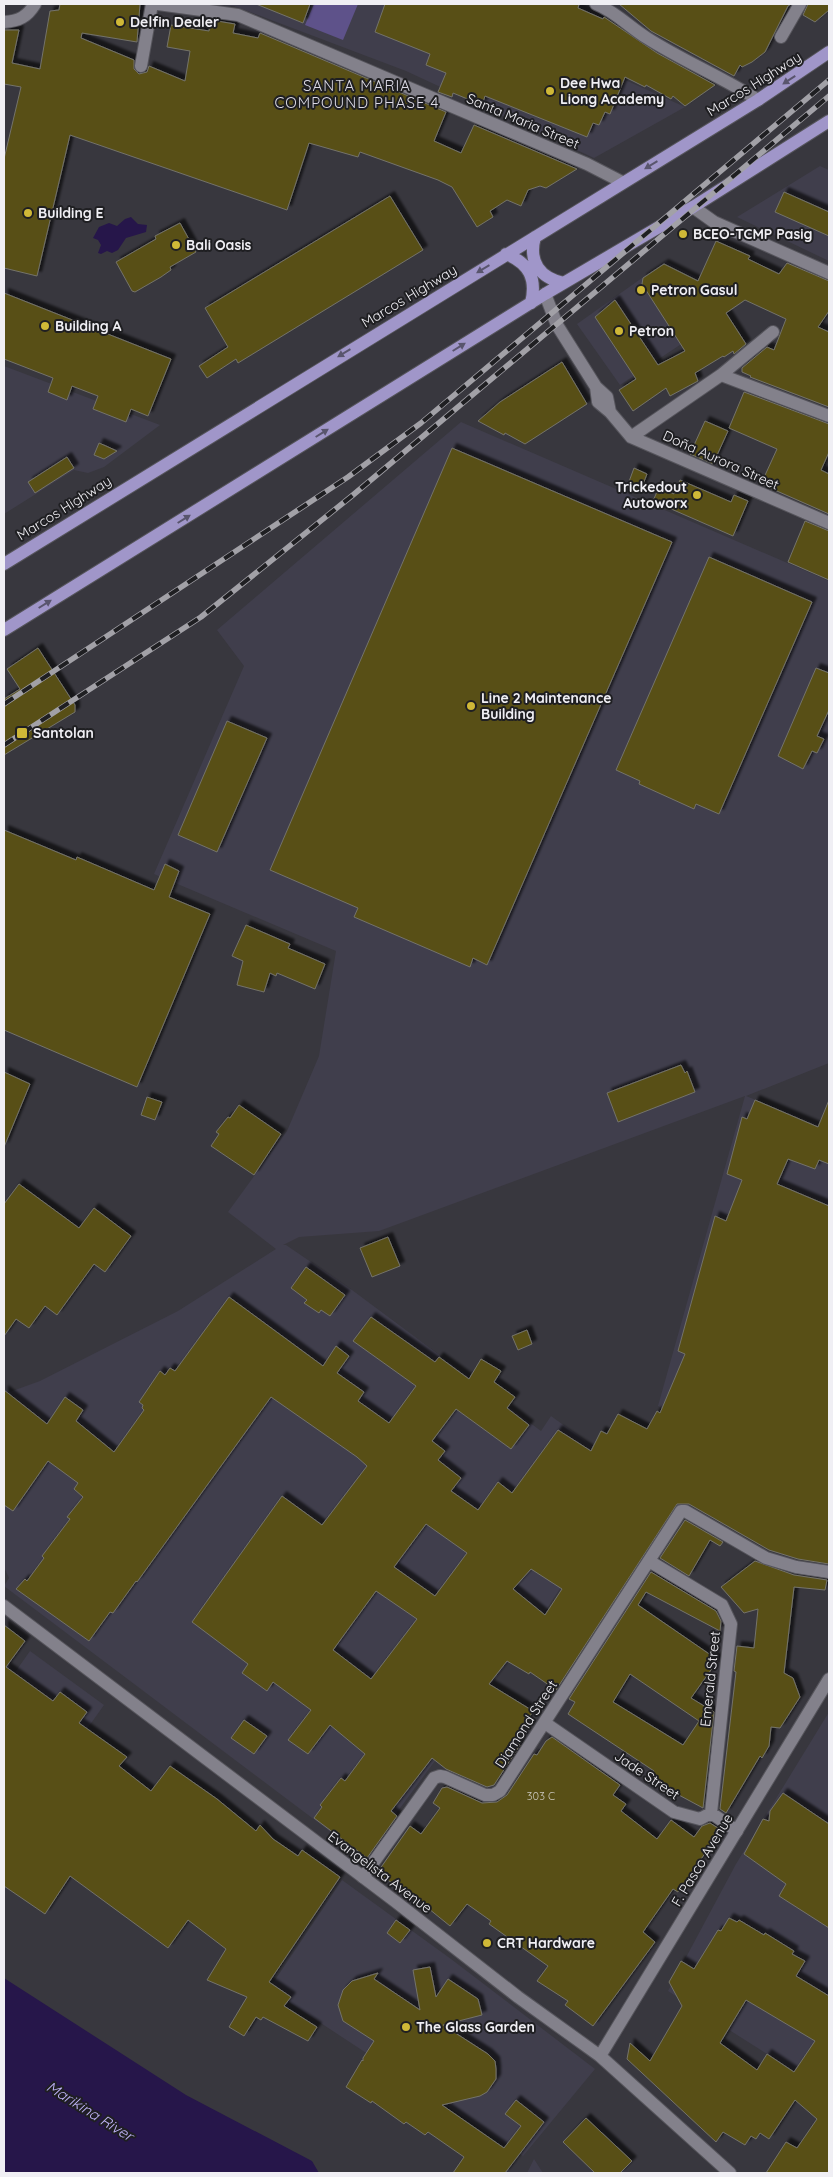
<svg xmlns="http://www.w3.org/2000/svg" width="833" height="2177" viewBox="0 0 833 2177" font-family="Quicksand,sans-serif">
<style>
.built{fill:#403e4c}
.green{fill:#5e528a}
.water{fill:#26164a}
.building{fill:#584f17;stroke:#74736a;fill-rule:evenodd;filter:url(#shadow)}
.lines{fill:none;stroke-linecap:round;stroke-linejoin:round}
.minor-casing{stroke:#55545b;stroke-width:14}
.tertiary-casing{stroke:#55545b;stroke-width:14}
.primary-casing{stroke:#55545b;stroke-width:14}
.minor{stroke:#83818b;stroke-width:12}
.tertiary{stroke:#83818b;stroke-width:12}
.primary{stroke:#a096c9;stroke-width:12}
.rail-casing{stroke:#a2a1a7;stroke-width:5.5}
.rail{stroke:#1f1f22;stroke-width:4;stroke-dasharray:11;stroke-linecap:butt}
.oneway{fill:#59556d}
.poi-dot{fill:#cfb837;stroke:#1f1f22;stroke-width:2}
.labels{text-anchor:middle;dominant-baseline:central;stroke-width:4;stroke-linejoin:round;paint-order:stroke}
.number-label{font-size:11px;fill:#cac7bd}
.poi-label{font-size:14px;font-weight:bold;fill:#f0eff4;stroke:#1f1f22;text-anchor:start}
.street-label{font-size:14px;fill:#f0eff4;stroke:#1f1f22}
.neighbourhood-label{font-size:15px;letter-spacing:1px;fill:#dcdae5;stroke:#1f1f22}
.water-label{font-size:15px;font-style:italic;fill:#c0b4f9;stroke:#1f1f22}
</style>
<defs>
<filter id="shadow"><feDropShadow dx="4.5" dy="-4.5" stdDeviation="1" flood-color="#0009"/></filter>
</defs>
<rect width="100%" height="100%" fill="#38373e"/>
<path class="built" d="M207,4H472L618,63L614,75L685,107L594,158L406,71L234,6Z
M820,166L829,170V261L737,217Z
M666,261L744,302L620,385L577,324Z
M4,366L160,425L104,467L88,473L74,470L4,514Z
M461,422L829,581V1063L746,1096L829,1129V1495L658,1406L745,1096L379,1231L299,1237L283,1245H286L352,1290L541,1431L551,1416L634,1476L544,1613L364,1857L4,1586L9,1578L4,1567V1394L40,1381L178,1311L276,1249L228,1212L287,1131L319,1056L336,951L154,874L244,666L217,630Z
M30,1651L104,1705L13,1833L4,1827V1688Z
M829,1712V2034L800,2075L668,1991L736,1864Z
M342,1880L451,1959L595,2069L523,2156L269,1989Z
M534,2159L543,2173H527Z"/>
<path class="green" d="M314,4H358L343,40L305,25Z"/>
<path class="water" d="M131,217L138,224L147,225L146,232L126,238L118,250L112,253L107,251L101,254L98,253L101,245L98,240L93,238L99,227L109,223L117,226L125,219Z
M4,1978L186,2095L312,2161L319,2173H4Z"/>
<path class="building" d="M60,4H140L137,42L82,33L81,38L134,60V69L139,74L147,72L149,66L185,81L190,51L167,47L171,25L209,31L211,20L235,24L233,33L258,38L260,33L446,112L434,141L461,153L474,125L577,169L546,188L540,186L528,190L521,206L507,200L490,211L493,217L477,227L452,187L438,180L360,152L358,157L309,143L287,210L70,135L37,276L4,268V159L21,87L4,84V30H19L12,63L40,69L50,11L59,10Z
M256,4H310L303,23Z
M385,4H579L578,8L603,19L604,17L657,53L715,85L685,106L673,96L671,99L646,85L645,87L625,77L610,114L605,112L599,125L593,123L587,137L485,96L482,105L453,93L452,97L438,92L446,73L426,65L430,54L375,32Z
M619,4H791L788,6L765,52L752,62L742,67L740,65L734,76L651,31Z
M808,4H829V10L815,22L803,15Z
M784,192L829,212V236L775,212Z
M390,196L423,250L238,363L236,359L207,378L199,366L228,347L205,308Z
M180,223L196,252L170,267L171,270L161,277L135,292L132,291L116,262L156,239L155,236Z
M716,241L750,256L748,259L779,274L787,263L829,281V311L818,327L829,332V407L750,377L751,376L742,372V368L767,347L774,350L786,319L745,300L726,313L746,344L734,354L733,351L724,357L723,356L695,373L698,381L670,396L666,388L633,411L619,390L636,379L595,317L615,300L658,365L685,351L642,284L643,278L664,264L698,281Z
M4,293L171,359L148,416L131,409L126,422L93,409L98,396L72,386L67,400L48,392L53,378L4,359Z
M562,362L587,404L525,444L505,433L504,435L478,421L500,402Z
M744,392L829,424V452L821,470L829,474V514L761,484L777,449L729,428Z
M705,421L728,431L713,464L690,454Z
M99,443L106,446L117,451L104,459L94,455Z
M452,448L672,542L487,965L473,958L470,967L354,917L358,908L270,870Z
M67,457L74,468L35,493L28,482Z
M634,468L647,474L640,492L627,487Z
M680,480L731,502L734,495L748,501L733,536L653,501L659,487L674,494Z
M805,521L829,531V580L788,562Z
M709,557L812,602L719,814L696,804L694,809L639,784L640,781L616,770Z
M38,648L75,705V712L4,755V699L20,689L7,669Z
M816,668L829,673V710L817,736L824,739L817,753L812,751L803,769L778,756Z
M227,721L267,738L217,852L178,835Z
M4,830L76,860L77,857L154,890L165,864L179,871L169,897L210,914L137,1087L4,1030Z
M246,925L290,944L288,948L325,964L315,989L277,973L276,976L270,973L264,992L237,985L243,961L232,956Z
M681,1065L685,1073L687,1071L695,1092L618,1122L607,1093Z
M4,1072L30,1084L4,1147Z
M147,1097L162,1102L155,1120L141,1115Z
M755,1100L818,1127L829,1100V1164L819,1160L815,1169L788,1159L777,1184L829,1206V1564L798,1559L769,1550L689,1504H677L556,1690L530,1672L529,1674L507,1661L489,1684L533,1711L515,1741L520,1745L494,1785L487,1787L446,1769L432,1758L391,1811L397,1816L367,1858L314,1818L322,1807L320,1805L341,1778L345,1781L365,1754L330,1725L308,1754L288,1740L311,1710L273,1682L267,1691L242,1673L248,1664L192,1622L282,1496L322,1525L367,1466L357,1457L271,1397L137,1582L136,1581L113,1613L110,1612L89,1641L16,1589L25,1579L27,1581L44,1558L42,1556L70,1519L67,1517L83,1497L74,1489L78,1483L48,1461L13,1511L4,1505V1390L47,1424L65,1397L83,1410L76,1421L114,1452L144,1410L142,1408L143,1405L139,1402L160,1371L165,1375L170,1368L175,1371L229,1297L323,1366L336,1346L349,1356L337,1373L364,1392L358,1401L389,1423L416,1386L353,1341L371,1317L435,1362L439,1357L469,1379L481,1359L501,1371L494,1382L515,1397L507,1408L529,1425L511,1449L456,1409L432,1441L445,1451L438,1460L461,1478L451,1491L478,1510L498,1482L512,1493L558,1430L591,1451L601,1431L607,1434L618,1414L647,1429L657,1411L660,1413L685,1354L678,1351L715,1216L726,1221L742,1180L727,1174L742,1117L747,1119ZM426,1524L467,1553L435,1596L394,1567ZM531,1569L562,1589L545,1615L513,1589ZM376,1591L417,1619L371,1679L333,1650Z
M239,1105L281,1134L254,1175L211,1146L219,1134L216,1132L228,1117L230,1118Z
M19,1184L79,1228L94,1208L131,1236L105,1272L94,1264L57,1315L45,1306L29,1328L16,1319L4,1336V1204Z
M388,1237L400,1266L372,1277L360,1248Z
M306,1267L345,1295L330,1316L321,1310L319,1313L304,1303L307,1300L291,1288Z
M527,1330L532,1344L518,1350L512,1336Z
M685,1520L723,1542L720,1546L710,1540L689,1576L660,1558Z
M755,1561L794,1575L827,1580L825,1590L794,1587L784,1673L793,1678L800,1697L780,1728L771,1727L769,1746L762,1758L760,1756L726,1813L720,1809L736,1672L734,1671L737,1646L754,1648L758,1609L744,1613L721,1587Z
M651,1572L716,1611L721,1621L720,1631L646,1592L638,1605L718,1660L691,1698L714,1712L703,1808L664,1787L666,1785L651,1775L654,1771L568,1714L575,1702L569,1699ZM630,1674L699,1721L683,1745L613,1702Z
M4,1625L25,1641L6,1667L53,1701L60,1692L87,1712L79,1723L127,1757L119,1766L151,1791L170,1766L217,1799L256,1831L260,1825L273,1839L298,1856L302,1850L340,1877L269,1982L291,1997L284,2006L317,2027L308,2041L263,2017L261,2020L256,2017L244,2036L229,2027L247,1997L207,1980L226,1949L188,1920L168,1948L70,1876L45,1914L4,1886Z
M244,1720L267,1736L254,1754L231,1738Z
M552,1737L620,1785L613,1795L626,1804L621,1811L657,1839L671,1820L694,1837L702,1826L710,1823L718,1828L715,1832L718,1834L689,1877L678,1892L673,1889L643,1932L655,1942L593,2026L565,2005L568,2001L537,1981L548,1966L489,1924L491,1921L467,1904L450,1926L418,1900L377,1873L410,1826L421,1834L440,1808L433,1803L442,1788L447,1787L482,1803L497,1802L507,1795L534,1754L537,1755L546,1741Z
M783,1793L829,1824V1928L779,1896L786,1884L744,1854L763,1819L769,1821L770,1811Z
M729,1918L737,1922L739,1920L764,1935L765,1933L794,1951L792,1954L805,1961L796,1976L829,1996V2173H766L786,2142L797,2148L817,2119L795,2100L769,2139L760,2133L756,2139L751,2136L745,2145L723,2132L716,2142L627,2059L630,2043L650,2061L682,2006L669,1982L681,1961L694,1969L718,1930L721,1931ZM746,2000L815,2041L794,2072L767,2054L757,2070L720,2043Z
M396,1920L410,1930L400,1943L387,1933Z
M430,1967L436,1997L448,1979L478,1999L482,2015L443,2025L488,2054L495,2061L496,2069V2079L487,2092L480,2096L442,2105L504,2148L521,2126L505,2114L516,2100L544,2122L505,2173H453L464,2157L428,2132L425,2135L406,2122L404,2124L372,2101L371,2103L346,2087L362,2060L363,2061V2058L374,2041L343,2021L338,2005L343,1990L352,1981L378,1973L374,1979L420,2010L413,1970Z
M586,2118L632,2161L620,2173H595L563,2142Z"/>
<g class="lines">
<g class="minor-casing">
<path id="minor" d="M158,4L238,15L587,164L622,182
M596,4C616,12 629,27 647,38C683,61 722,77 758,100
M4,22C19,21 27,17 35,4
M781,37L800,4
M141,66L152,4
M693,207L714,222L829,273
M545,294L557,325L596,387L607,397L610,412
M721,375L829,416
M596,387L598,402L610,412L631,437L829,523
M631,437L721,375L773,332
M649,1561L722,1605L731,1624L711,1813
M545,1723L674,1812L700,1819L711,1813L737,1831
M363,1877L434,1778L440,1776L445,1777L485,1795H493L500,1791L681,1511H685L766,1558L796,1567L829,1572"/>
</g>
<g class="tertiary-casing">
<path id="tertiary" d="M4,1606L396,1902L518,1997L600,2056L730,2173
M600,2056L829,1679"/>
</g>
<g class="primary-casing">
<path id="primary" d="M535,237C528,262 540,278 564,283
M506,254C529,263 537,279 531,303
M4,564L758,100L829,52
M4,630L545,294L693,207L829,121"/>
</g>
<use href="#minor" class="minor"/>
<use href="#tertiary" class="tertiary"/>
<use href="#primary" class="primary"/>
<g class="rail-casing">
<path id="rail" d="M4,704L348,477L421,423L829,80
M4,745L201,617L353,495L829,96"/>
</g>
<use href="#rail" class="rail"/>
</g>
<defs><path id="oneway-solid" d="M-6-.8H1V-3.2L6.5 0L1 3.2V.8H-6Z" transform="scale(1.25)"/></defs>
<g class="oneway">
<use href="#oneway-solid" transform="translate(789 80) rotate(147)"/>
<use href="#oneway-solid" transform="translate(651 165) rotate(149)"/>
<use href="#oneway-solid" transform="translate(483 269) rotate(149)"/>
<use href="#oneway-solid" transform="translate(459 347) rotate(-32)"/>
<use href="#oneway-solid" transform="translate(344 353) rotate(149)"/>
<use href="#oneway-solid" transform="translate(322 433) rotate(-32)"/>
<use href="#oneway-solid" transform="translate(184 519) rotate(-32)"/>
<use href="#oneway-solid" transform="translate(45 604) rotate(-32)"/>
</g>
<g class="poi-dot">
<circle cx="120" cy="22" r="5"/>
<circle cx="550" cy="91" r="5"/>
<circle cx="28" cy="213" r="5"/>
<circle cx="683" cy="234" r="5"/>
<circle cx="176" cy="245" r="5"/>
<circle cx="641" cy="290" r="5"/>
<circle cx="45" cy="326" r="5"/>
<circle cx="619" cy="331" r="5"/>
<circle cx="697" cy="495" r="5"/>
<circle cx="471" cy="706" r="5"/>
<rect x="16" y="727" width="12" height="12" rx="2.5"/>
<circle cx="487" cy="1943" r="5"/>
<circle cx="406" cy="2027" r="5"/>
</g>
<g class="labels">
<g class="number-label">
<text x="541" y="1796">303 C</text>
</g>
<g class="poi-label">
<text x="130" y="22">Delfin Dealer</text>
<text x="560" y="83">Dee Hwa<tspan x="560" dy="16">Liong Academy</tspan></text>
<text x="38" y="213">Building E</text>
<text x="693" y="234">BCEO-TCMP Pasig</text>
<text x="186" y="245">Bali Oasis</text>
<text x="651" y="290">Petron Gasul</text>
<text x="55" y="326">Building A</text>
<text x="629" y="331">Petron</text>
<text x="687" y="487" text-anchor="end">Trickedout<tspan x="687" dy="16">Autoworx</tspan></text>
<text x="481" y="698">Line 2 Maintenance<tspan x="481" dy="16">Building</tspan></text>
<text x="33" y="733">Santolan</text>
<text x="497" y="1943">CRT Hardware</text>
<text x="416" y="2027">The Glass Garden</text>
</g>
<g class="street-label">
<text transform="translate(754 84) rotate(-32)">Marcos Highway</text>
<text transform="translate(523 121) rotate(23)">Santa Maria Street</text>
<text transform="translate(409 296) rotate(-31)">Marcos Highway</text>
<text transform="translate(721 460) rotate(24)">Doña Aurora Street</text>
<text transform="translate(64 508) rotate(-32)">Marcos Highway</text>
<text transform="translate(710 1679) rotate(-84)">Emerald Street</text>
<text transform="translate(526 1724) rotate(-57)">Diamond Street</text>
<text transform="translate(647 1775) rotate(34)">Jade Street</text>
<text transform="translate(702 1860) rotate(-59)">F. Pasco Avenue</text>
<text transform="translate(380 1872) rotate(37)">Evangelista Avenue</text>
</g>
<g class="neighbourhood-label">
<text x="357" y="85">SANTA MARIA<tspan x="357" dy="17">COMPOUND PHASE 4</tspan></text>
</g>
<g class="water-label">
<text transform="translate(90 2111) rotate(32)">Marikina River</text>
</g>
</g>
<rect width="833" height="2177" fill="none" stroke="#f0eff4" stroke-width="10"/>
</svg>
